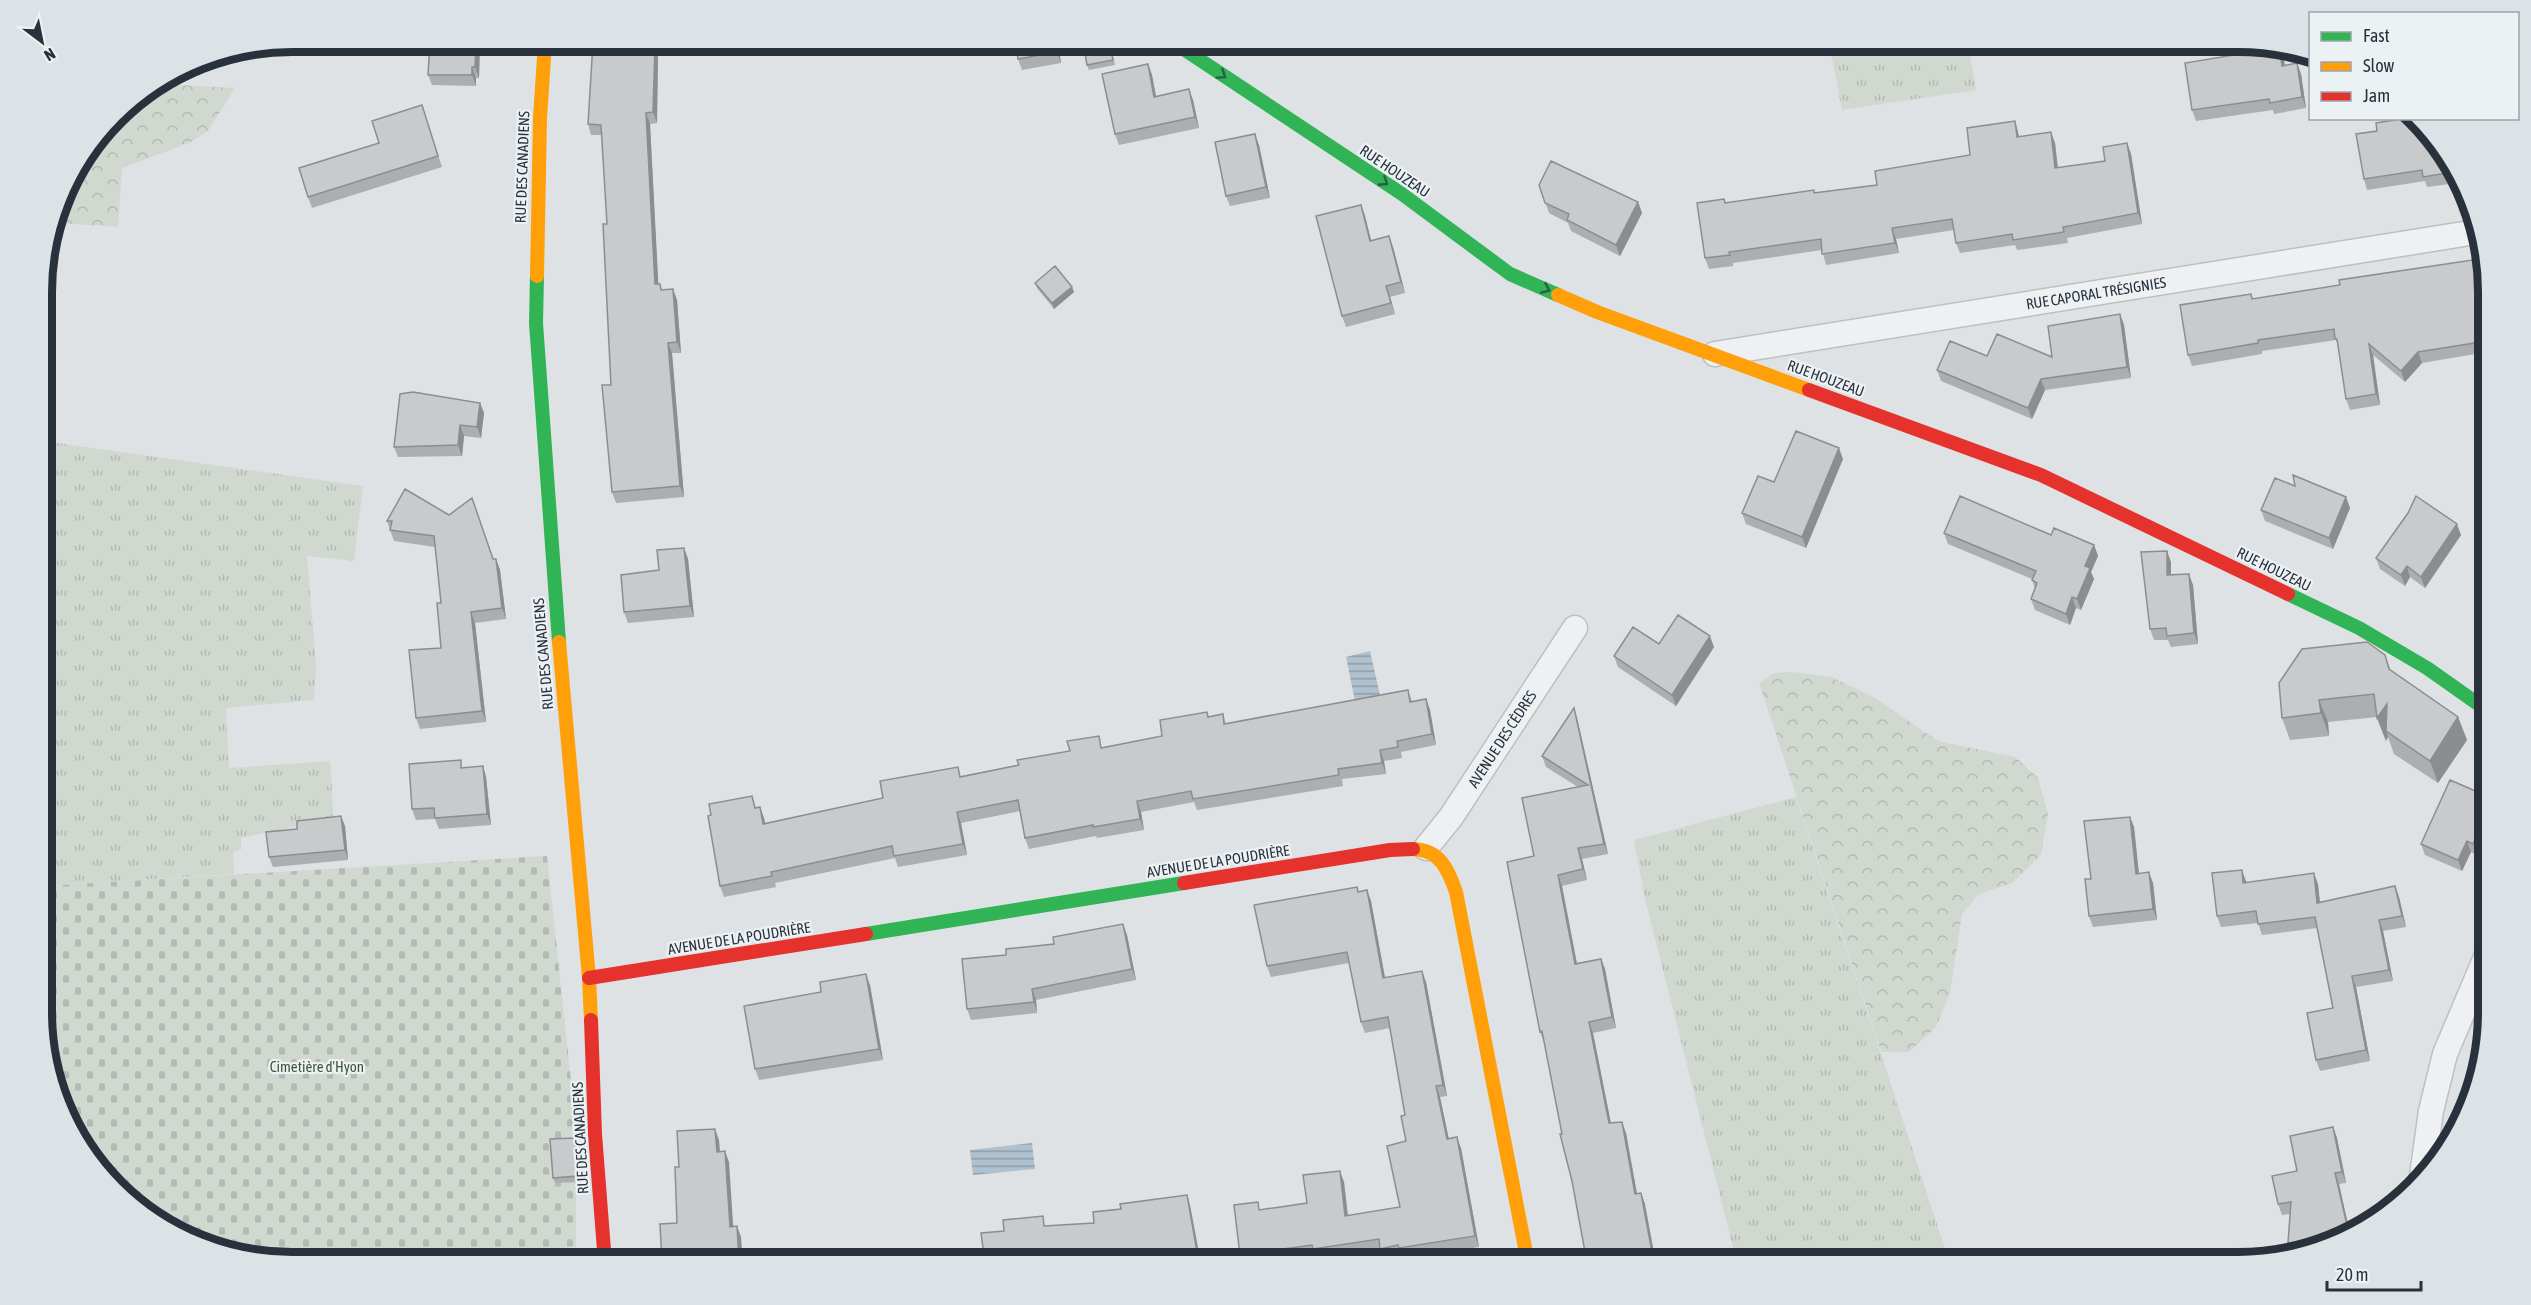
<svg xmlns="http://www.w3.org/2000/svg" width="2531" height="1305" viewBox="0 0 2531 1305" font-family="'Asap Condensed',sans-serif">
<style>
.grass{fill:url(#grass-tufts)}
.forest{fill:url(#forest-crowns)}
.cemetery{fill:url(#cemetery-stones)}
.water{fill:url(#water-rules)}
.lines{fill:none;stroke-linecap:round;stroke-linejoin:round}
.street-casing{stroke:#bdc0c2;stroke-width:27}
.street{stroke:#eff0f1;stroke-width:24}
.fast{stroke:#30b455;stroke-width:14}
.slow{stroke:#ff9f0a;stroke-width:14}
.jam{stroke:#e5322d;stroke-width:14}
.wall{fill:#acaeaf}
.shaded-wall{fill:#8c8d8f}
.building{fill:#c8cacc;stroke:#8c8d8f;stroke-width:1.5}
.oneway{stroke:#2b5f45}
.labels{text-anchor:middle;dominant-baseline:central;stroke-width:4.5;stroke-linejoin:round;paint-order:stroke}
.street-label{font-size:15px;fill:#28313c;stroke:#ecf1f4}
.park-label{font-size:15px;fill:#3f5736;stroke:#ecf1f4}
.rim{fill:none;stroke:#28313c;stroke-width:8}
</style>
<defs>
<pattern id="grass-tufts" width="24" height="20" patternUnits="userSpaceOnUse" patternTransform="scale(1.5)"><rect width="24" height="20" fill="#d1d8d0"/><path d="M3 7l-1-3M5 7V3M7 7l1-3M15 17l-1-3M17 17v-4M19 17l1-3" fill="none" stroke="#b3bab4"/></pattern>
<pattern id="forest-crowns" width="20" height="18" patternUnits="userSpaceOnUse" patternTransform="scale(1.5)"><rect width="20" height="18" fill="#d1d8d0"/><path d="M2 6a3 3 0 1 1 6 0M12 15a3 3 0 1 1 6 0" fill="none" stroke="#b3bab4"/></pattern>
<pattern id="cemetery-stones" width="16" height="16" patternUnits="userSpaceOnUse" patternTransform="scale(1.5)"><rect width="16" height="16" fill="#d1d8d0"/><path d="M2 7V4a2 2 0 0 1 4 0v3zM10 15v-3a2 2 0 0 1 4 0v3z" fill="#b3bab4"/></pattern>
<pattern id="water-rules" width="6" height="5" patternUnits="userSpaceOnUse" patternTransform="scale(1.5)"><rect width="6" height="5" fill="#afc1ce"/><path d="M0 2.5h6" fill="none" stroke="#8e9da8"/></pattern>
</defs>
<rect width="100%" height="100%" fill="#dfe2e4"/>
<path class="grass" d="M1829,42H1968L1976,90L1842,110Z
M43,441L363,486L354,561L307,556L316,664L314,700L226,708L229,768L330,761L334,824L292,827L241,838V850L233,852L234,874L44,886Z
M1796,797L1950,1263H1737L1645,899L1634,840Z"/>
<path class="forest" d="M160,84L235,88L208,131L189,143L122,168L118,227L57,223L68,181L127,104Z
M1793,672L1831,677L1872,696L1938,741L2015,757L2038,778L2048,814L2041,855L2012,883L1979,894L1962,914L1950,993L1936,1027L1909,1052H1881L1759,683L1774,673Z"/>
<path class="cemetery" d="M547,856L576,1127V1247L293,1263L181,1237L94,1165L61,1108L48,1059L44,1002V886Z"/>
<path class="water" d="M1370,651L1380,695L1355,701L1346,657Z
M1032,1143L1035,1169L973,1175L970,1150Z"/>
<g class="lines">
<g class="street-casing">
<path id="street" d="M1715,354L2476,232
M1426,848L1451,817L1575,628
M2421,1183L2431,1111L2445,1054L2489,950"/>
</g>
<use href="#street" class="street"/>
<path class="fast" d="M1173,42L1402,194L1510,274L1558,295
M537,276L536,323L559,642
M2288,594L2359,628L2427,668L2488,711
M866,934L1184,883"/>
<path class="slow" d="M537,276L540,118L545,42
M1558,295L1597,312L1809,390
M559,642L589,978L591,1020
M1413,849C1440,850 1448,869 1456,892L1528,1263"/>
<path class="jam" d="M1809,390L2041,475L2288,594
M1184,883L1390,850L1413,849
M589,978L866,934
M591,1020L595,1134L605,1263"/>
</g>
<path class="wall" d="M411,42H480L479,78H476V86L432,85L428,75L429,49H413Z
M1058,42L1061,63L1022,70L1018,59Z
M1110,42L1115,65L1089,70L1087,65Z
M656,49L658,55L657,123L650,124L658,284L663,290L673,289L677,300L681,353H672L684,497L616,503L612,492L611,385L607,224L602,135H591L588,124Z
M2284,59L2285,65L2301,74L2306,108L2274,114L2273,110L2196,121L2192,110Z
M1148,64L1152,75L1156,96L1193,100L1199,128L1119,145L1115,134Z
M422,105L442,167L312,208L308,197L379,143Z
M2015,121L2018,132L2019,137L2055,143L2058,168L2105,161L2127,143L2131,154L2142,224L2067,238L2068,243L2017,250L2015,245L1960,253L1956,243L1954,230L1896,239L1899,253L1826,265L1822,250L1733,263V266L1709,269L1705,258L1726,203L1877,185L1970,155Z
M1259,145L1270,198L1230,206L1226,196Z
M2447,153L2458,183L2427,187L2425,181L2367,190L2364,179Z
M1539,185L1638,202L1642,213L1620,256L1571,231L1568,223L1549,213Z
M1361,205L1365,216L1371,241L1389,236L1393,247L1405,293L1390,297L1395,314L1346,327L1342,316Z
M2487,260V352L2422,363L2405,382L2373,355L2380,405L2350,410L2346,399L2339,350L2336,340L2262,351V354L2192,366L2188,355L2253,299Z
M1035,283L1072,287L1074,292L1054,309L1037,288Z
M2120,314L2124,325L2131,378L2045,390L2032,419L1941,381L1937,370L1987,356L2052,357Z
M480,403L484,413L481,438L464,436L462,456L398,457L394,447Z
M1843,459L1806,548L1746,524L1742,513Z
M2295,486L2346,497L2350,508L2333,549L2265,521L2261,510Z
M405,489L493,559H496L500,570L506,619L475,623L486,722L420,729L416,718L441,648V603L435,547L394,541L387,521Z
M2408,513L2461,535L2425,588L2410,577L2405,586L2380,569L2376,558Z
M1944,533L2051,535L2094,545L2098,556L2091,572L2094,579L2081,610L2076,608L2070,625L2035,610L2031,599L2035,589L2032,580V579L1948,544Z
M684,548L688,559L694,617L628,623L624,612L659,570Z
M2171,562V575L2193,585L2198,644L2171,647L2168,640H2154L2150,629Z
M2488,596V629L2480,624L2476,613Z
M1714,647L1676,706L1618,667L1614,656Z
M2385,655L2391,671L2458,717L2467,740L2438,783L2394,754L2388,737L2386,741L2377,717L2328,722L2329,736L2290,740L2282,718Z
M1408,690L1412,701L1426,699L1430,710L1436,745L1401,752L1402,758L1384,761L1386,774L1342,779L1343,786L1197,810L1194,802L1141,812L1144,830L1097,838L1096,836L1029,849L1025,838L1020,811L961,823L967,855L898,867L895,858L775,883L776,887L724,897L720,886L711,815L757,808L764,818L765,823L883,798L961,776L1162,736L1207,712L1209,717L1223,714L1226,724Z
M1577,718L1608,854L1582,859L1587,880L1562,886L1577,963L1601,959L1605,969L1616,1028L1593,1033L1611,1123L1626,1133L1637,1194L1641,1193L1645,1204L1572,1181L1544,1042L1540,1032L1534,856L1578,787L1546,767L1542,756Z
M483,766L486,777L491,825L439,829L435,819L416,820L412,809L464,768Z
M2488,800V813L2484,822L2487,830L2477,855L2471,852L2462,871L2425,855L2421,844Z
M2130,817L2134,827L2139,873L2153,883L2157,920L2093,927L2089,916L2091,879Z
M345,826L348,860L273,867L269,857Z
M2246,881V882L2318,884L2320,902L2395,886L2399,897L2406,927L2383,931L2393,981L2356,987L2370,1061L2320,1071L2316,1060L2333,1008L2317,928L2262,935L2258,923L2221,927L2217,916Z
M1367,890L1371,901L1385,978L1426,982L1447,1096L1440,1097L1449,1139L1461,1148L1479,1247L1403,1259L1402,1256L1384,1260L1381,1250L1317,1259L1316,1256L1267,1263H1243L1240,1255L1261,1210L1307,1203L1344,1182L1348,1215L1400,1207L1406,1141L1405,1115L1390,1028L1365,1033L1361,1022L1349,963L1271,977L1267,966L1359,892Z
M1127,935L1136,980L1036,1000L1037,1013L971,1020L967,1009L1006,955L1054,944Z
M870,985L883,1060L759,1080L755,1069L821,992Z
M2333,1127L2337,1138L2346,1183L2339,1184L2347,1221L2349,1222L2353,1233L2319,1250L2290,1214L2282,1215L2278,1204L2297,1171Z
M575,1138L577,1143L579,1182L555,1183L553,1178Z"/>
<path class="shaded-wall" d="M476,42H480L479,78L475,67Z
M652,42H657L656,49L658,55L657,123L653,112Z
M1055,42H1058L1061,63L1057,52Z
M2280,52L2284,59L2286,77L2282,66Z
M2297,63L2301,74L2306,108L2302,97Z
M1148,64L1152,75L1158,108L1154,97Z
M472,67L476,78V86L472,75Z
M1189,89L1193,100L1199,128L1195,117Z
M646,113L650,124L659,295L655,284Z
M2015,121L2018,132L2021,148L2017,137Z
M2051,132L2055,143L2059,179L2055,168Z
M1255,134L1259,145L1270,198L1266,187Z
M2127,143L2131,154L2142,224L2138,213Z
M1638,202L1642,213L1620,256L1616,245Z
M1361,205L1365,216L1374,252L1370,241Z
M1892,228L1896,239L1899,253L1895,243Z
M1389,236L1393,247L1405,293L1401,282Z
M1386,286L1390,297L1395,314L1391,303Z
M1072,287L1074,292L1054,309L1052,303Z
M673,289L677,300L681,353L677,342Z
M2120,314L2124,325L2131,378L2127,367Z
M668,343L672,353L684,497L680,486Z
M2369,344L2373,355L2380,405L2376,394Z
M2418,352L2422,363L2405,382L2401,371Z
M2041,379L2045,390L2032,419L2028,408Z
M480,403L484,413L481,438L477,427Z
M460,425L464,436L462,456L458,445Z
M1839,448L1843,459L1806,548L1802,537Z
M2346,497L2350,508L2333,549L2329,538Z
M2457,524L2461,535L2425,588L2421,577Z
M2094,545L2098,556L2091,572L2094,579L2081,610L2077,599L2085,566Z
M684,548L688,559L694,617L690,606Z
M2167,551L2171,562V586L2167,575Z
M496,559L500,570L506,619L502,608Z
M2407,566L2410,577L2405,586L2401,575Z
M2189,574L2193,585L2198,644L2194,633Z
M2072,597L2076,608L2070,625L2066,614Z
M471,612L475,623L486,722L482,711Z
M1710,636L1714,647L1676,706L1672,695Z
M1426,699L1430,710L1436,745L1432,734Z
M2319,700L2328,722L2329,736L2321,713Z
M2387,704L2386,731L2388,737L2386,741L2377,718Z
M1574,708L1577,718L1608,854L1604,844Z
M2458,717L2467,740L2438,783L2430,761Z
M1380,750L1384,761L1386,774L1382,763Z
M483,766L486,777L491,825L487,814Z
M2487,796L2488,800V813L2484,822L2487,830L2477,855L2473,844L2478,817Z
M1137,801L1141,812L1144,830L1140,819Z
M760,807L764,818L767,835L763,824Z
M957,812L961,823L967,855L963,844Z
M341,816L345,826L348,860L345,850Z
M2130,817L2134,827L2140,885L2136,874Z
M2467,841L2471,852L2462,871L2458,860Z
M1578,848L1582,859L1587,880L1583,869Z
M2242,870L2246,881L2247,893L2243,883Z
M2149,872L2153,883L2157,920L2153,909Z
M2314,873L2318,884L2321,914L2317,903Z
M1558,875L1562,886L1579,975L1575,964Z
M2395,886L2399,897L2406,927L2402,916Z
M1367,890L1371,901L1387,989L1383,978Z
M2379,920L2383,931L2393,981L2389,970Z
M1123,924L1127,935L1136,980L1132,969Z
M1601,959L1605,969L1616,1028L1612,1017Z
M1422,971L1426,982L1447,1096L1443,1085Z
M866,974L870,985L883,1060L879,1049Z
M2352,976L2356,987L2370,1061L2366,1050Z
M1032,989L1036,1000L1037,1013L1034,1002Z
M1589,1022L1593,1033L1613,1134L1609,1123Z
M1436,1086L1440,1097L1451,1150L1447,1139Z
M1622,1122L1626,1133L1639,1205L1635,1194Z
M2333,1127L2337,1138L2346,1183L2342,1172Z
M715,1129L719,1140L721,1163L717,1152Z
M1457,1137L1461,1148L1479,1247L1475,1236Z
M575,1138L577,1143L579,1182L577,1176Z
M725,1151L729,1162L734,1238L730,1227Z
M1340,1171L1344,1182L1349,1227L1345,1216Z
M2335,1173L2339,1184L2349,1229V1222L2353,1232L2349,1235Z
M1641,1193L1645,1204L1656,1263H1654Z
M1187,1195L1190,1205L1201,1263H1199Z
M737,1226L741,1237L743,1263H739Z
M1723,1258L1725,1263H1717Z"/>
<path class="building" d="M430,42H476L475,67H472V75H428Z
M593,42H652V44L655,45L653,112L646,113L655,284H660L661,290L673,289L677,342L668,343L680,486L612,492L602,385H611L603,224H607L601,125L588,124Z
M1016,42H1055L1057,52L1018,59Z
M1083,42H1109L1113,60L1087,65Z
M2270,49L2280,52L2282,66L2297,63L2302,97L2270,103L2269,99L2192,110L2185,63Z
M1148,64L1154,97L1189,89L1195,117L1115,134L1102,74Z
M422,105L438,156L308,197L299,168L379,143L372,121Z
M2408,118H2416L2447,153L2454,172L2423,177L2422,170L2364,179L2356,134L2377,131L2376,123Z
M2015,121L2017,137L2051,132L2055,168L2105,161L2103,147L2127,143L2138,213L2063,227L2064,232L2013,240L2012,234L1956,243L1952,219L1892,228L1895,243L1822,254L1821,239L1729,252L1730,255L1705,258L1697,203L1724,199L1725,203L1814,190V193L1877,185L1875,171L1970,155L1967,128Z
M1255,134L1266,187L1226,196L1215,142Z
M1551,161L1638,202L1616,245L1567,220L1569,214L1545,203L1539,185Z
M1361,205L1370,241L1389,236L1401,282L1386,286L1391,303L1342,316L1316,216Z
M2486,258L2487,260V341L2418,352L2401,371L2369,344L2376,394L2346,399L2337,339H2335L2334,329L2258,340V343L2188,355L2180,305L2251,294L2252,299L2340,285L2339,280Z
M1055,266L1072,287L1052,303L1035,283Z
M2120,314L2127,367L2041,379L2028,408L1937,370L1950,341L1987,356L1997,334L2052,357L2048,326Z
M413,392L480,403L477,427L460,425L458,445L394,447L400,394Z
M1796,431L1839,448L1802,537L1742,513L1758,476L1774,482Z
M2293,475L2346,497L2329,538L2261,510L2275,478L2295,486Z
M405,489L449,515L472,498L493,559H496L502,608L471,612L482,711L416,718L409,650L441,648L437,603H441L434,536L390,530L392,521H387Z
M1960,496L2051,535L2054,528L2094,545L2085,566L2090,568L2077,599L2072,597L2066,614L2031,599L2037,583L2032,580L2036,571L1944,533Z
M2416,496L2457,524L2421,577L2407,566L2401,575L2376,558L2408,513Z
M684,548L690,606L624,612L621,575L659,570L657,550Z
M2167,551V575L2189,574L2194,633L2167,636L2166,628L2150,629L2141,552Z
M2488,596V621L2476,613Z
M1678,615L1710,636L1672,695L1614,656L1633,627L1659,644Z
M2367,642L2385,655L2389,669L2458,717L2430,761L2386,731L2387,704L2377,718L2374,694L2319,700L2321,713L2282,718L2279,683L2302,649Z
M1408,690L1410,702L1426,699L1432,734L1397,741L1398,747L1380,750L1382,763L1338,769L1339,775L1193,799L1191,791L1137,801L1140,819L1093,827V825L1025,838L1018,800L957,812L963,844L894,856L892,846L771,872L772,876L720,886L708,816L711,815L709,804L752,796L755,808L760,807L763,824L883,798L880,781L958,767L960,777L1019,765L1017,760L1070,751L1067,741L1099,736L1101,748L1162,736L1160,720L1207,712L1208,717L1223,714L1224,724Z
M1574,708L1604,844L1578,848L1583,869L1558,875L1575,964L1601,959L1612,1017L1589,1022L1609,1123L1622,1122L1635,1194L1641,1193L1654,1263H1587L1572,1181L1560,1134H1562L1542,1031L1540,1032L1507,862L1534,856L1522,798L1588,785L1542,756Z
M461,760V768L483,766L487,814L435,818L434,808L412,809L409,764Z
M2450,780L2487,796L2478,817L2483,819L2478,832L2473,844L2467,841L2458,860L2421,844Z
M341,816L345,850L269,857L266,832L297,829V821Z
M2130,817L2136,874L2149,872L2153,909L2089,916L2085,879H2091L2084,821Z
M2242,870L2243,883L2314,873L2317,903L2395,886L2402,916L2379,920L2389,970L2352,976L2366,1050L2316,1060L2307,1013L2333,1008L2315,917L2258,924L2256,911L2217,916L2212,873Z
M1357,887L1358,892L1367,890L1383,978L1422,971L1443,1085L1436,1086L1447,1139L1457,1137L1475,1236L1399,1248L1398,1245L1380,1249L1379,1239L1313,1249L1312,1245L1240,1255L1234,1205L1258,1202L1259,1210L1307,1203L1303,1175L1340,1171L1345,1216L1400,1207L1387,1146L1406,1141L1401,1116L1405,1115L1388,1017L1361,1022L1347,952L1267,966L1254,905Z
M1123,924L1132,969L1032,989L1034,1002L967,1009L962,959L1006,955V949L1054,944L1053,937Z
M866,974L879,1049L755,1069L744,1006L821,992L820,982Z
M2333,1127L2342,1172L2335,1173L2346,1221L2349,1222V1235L2319,1250L2287,1256L2291,1202L2278,1204L2272,1176L2297,1171L2290,1136Z
M715,1129L717,1152L725,1151L730,1227L737,1226L739,1263H662L660,1224L677,1223L675,1167H679L677,1131Z
M575,1138L577,1176L553,1178L550,1139Z
M1187,1195L1199,1263H985L981,1233L1004,1231L1003,1220L1043,1216L1044,1226L1094,1223L1093,1212L1121,1209L1120,1204Z
M1723,1258L1717,1263H1700Z"/>
<defs><path id="oneway-chevron" d="M-2-3.5L2.5 0L-2 3.5" fill="none" stroke-width="1.6" stroke-linecap="round" stroke-linejoin="round" transform="scale(1.5)"/></defs>
<g class="oneway">
<use href="#oneway-chevron" transform="translate(1222 75) rotate(34)"/>
<use href="#oneway-chevron" transform="translate(1384 182) rotate(33)"/>
<use href="#oneway-chevron" transform="translate(1546 289) rotate(23)"/>
</g>
<g class="labels">
<g class="street-label">
<text transform="translate(522 167) rotate(-88)">RUE DES CANADIENS</text>
<text transform="translate(1395 171) rotate(34)">RUE HOUZEAU</text>
<text transform="translate(2096 293) rotate(-9)">RUE CAPORAL TRÉSIGNIES</text>
<text transform="translate(1826 378) rotate(20)">RUE HOUZEAU</text>
<text transform="translate(2274 569) rotate(26)">RUE HOUZEAU</text>
<text transform="translate(543 654) rotate(-95)">RUE DES CANADIENS</text>
<text transform="translate(1502 739) rotate(-57)">AVENUE DES CÈDRES</text>
<text transform="translate(1218 861) rotate(-9)">AVENUE DE LA POUDRIÈRE</text>
<text transform="translate(739 938) rotate(-9)">AVENUE DE LA POUDRIÈRE</text>
<text transform="translate(580 1138) rotate(-93)">RUE DES CANADIENS</text>
</g>
<g class="park-label">
<text x="317" y="1066">Cimetière d'Hyon</text>
</g>
</g>
<path d="M0 0H2531V1305H0ZM292 52H2238A240 240 0 0 1 2478 292V1012A240 240 0 0 1 2238 1252H292A240 240 0 0 1 52 1012V292A240 240 0 0 1 292 52Z" fill="#dce2e5" fill-rule="evenodd"/>
<path class="rim" d="M292 52H2238A240 240 0 0 1 2478 292V1012A240 240 0 0 1 2238 1252H292A240 240 0 0 1 52 1012V292A240 240 0 0 1 292 52Z"/>
<rect x="2309" y="12" width="210" height="108" fill="#ecf1f4" stroke="#9ea4aa" stroke-width="1.5"/>
<rect x="2321" y="32" width="30" height="9" fill="#30b455" stroke="#9ea4aa" stroke-width="1.5"/>
<text x="2363" y="42" font-size="18" fill="#28313c">Fast</text>
<rect x="2321" y="62" width="30" height="9" fill="#ff9f0a" stroke="#9ea4aa" stroke-width="1.5"/>
<text x="2363" y="72" font-size="18" fill="#28313c">Slow</text>
<rect x="2321" y="92" width="30" height="9" fill="#e5322d" stroke="#9ea4aa" stroke-width="1.5"/>
<text x="2363" y="102" font-size="18" fill="#28313c">Jam</text>
<g transform="translate(42 42) rotate(148)" stroke="#ecf1f4" stroke-width="4.5" paint-order="stroke">
<path d="M0-4.5L10 22L0 15L-10 22Z" fill="#28313c"/>
<text y="-9" font-size="16" font-weight="bold" text-anchor="middle" fill="#28313c">N</text>
</g>
<path d="M2327 1281v9h94v-9" fill="none" stroke="#28313c" stroke-width="3"/>
<text x="2336" y="1281" font-size="18" fill="#28313c" stroke="#ecf1f4" stroke-width="4.5" paint-order="stroke">20 m</text>
</svg>
